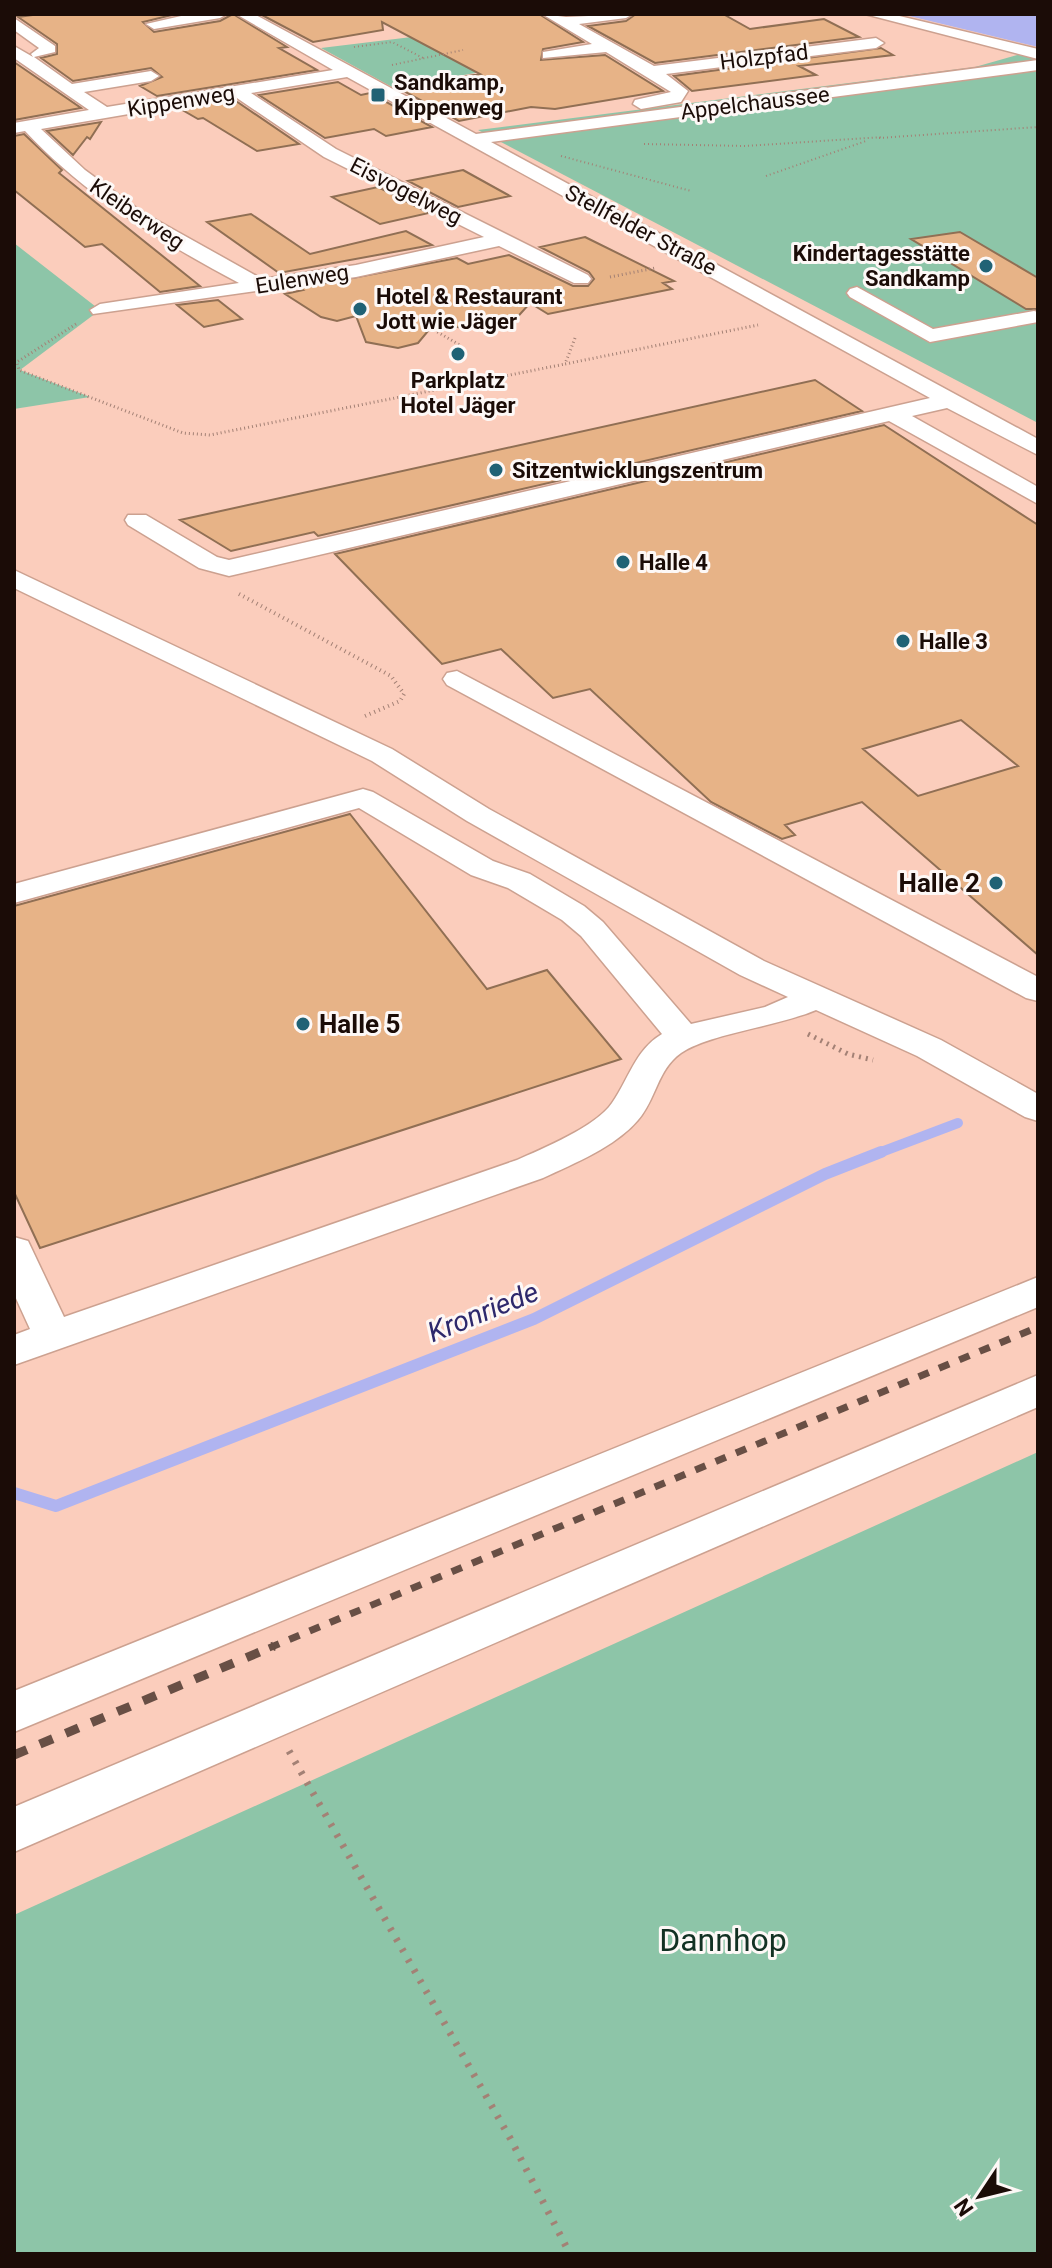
<svg xmlns="http://www.w3.org/2000/svg" width="1052" height="2268" viewBox="0 0 1052 2268" font-family="Roboto,sans-serif">
<style>
.green{fill:#8dc5a8}
.water{fill:#b0b4f0}
.lines{fill:none;stroke-linecap:round;stroke-linejoin:round}
.stream-far1{stroke:#b0b4f0;stroke-width:10}
.stream{stroke:#b0b4f0;stroke-width:12}
.building{fill:#e7b387;stroke:#906f54;stroke-width:2;fill-rule:evenodd}
.minor-casing{stroke:#cca190;stroke-width:3}
.path-far4{stroke:#a38175;stroke-width:2;stroke-dasharray:1 3;stroke-linecap:butt}
.path-far3{stroke:#a38175;stroke-width:3;stroke-dasharray:1 3;stroke-linecap:butt}
.path-far2{stroke:#a38175;stroke-width:4;stroke-dasharray:1 4;stroke-linecap:butt}
.path-far1{stroke:#a38175;stroke-width:5;stroke-dasharray:2 5;stroke-linecap:butt}
.path{stroke:#a38175;stroke-width:7;stroke-dasharray:3 9;stroke-linecap:butt}
.minor{fill:#fff;fill-rule:evenodd}
.rail-far1{stroke:#684f45;stroke-width:7;stroke-dasharray:11 11;stroke-linecap:butt}
.rail{stroke:#684f45;stroke-width:9;stroke-dasharray:14 14;stroke-linecap:butt}
.poi-dot{fill:#206275;stroke:#fdf8f6;stroke-width:3}
.labels{text-anchor:middle;dominant-baseline:central;stroke-width:6;stroke-linejoin:round;paint-order:stroke}
.far-street-label{font-size:22px;fill:#1b0c07;stroke:#fdf8f6}
.far-poi-label{font-size:22px;font-weight:bold;fill:#1b0c07;stroke:#fdf8f6;text-anchor:start}
.poi-label{font-size:26px;font-weight:bold;fill:#1b0c07;stroke:#fdf8f6;text-anchor:end}
.water-label{font-size:28px;font-style:italic;fill:#2d286c;stroke:#fdf8f6}
.near-park-label{font-size:32px;fill:#123123;stroke:#fdf8f6}
</style>
<rect width="100%" height="100%" fill="#fbcdbc"/>
<path class="green" d="M453,32L518,66L392,87L321,48Z
M1038,49V423L478,130L975,67Z
M14,243L100,310L20,370L90,397L14,409Z
M1038,1452V2254H14V1915Z"/>
<path class="water" d="M901,14H1038V47L1034,46Z"/>
<g class="lines">
<path class="stream-far1" d="M876,1154L958,1123"/>
<path class="stream" d="M14,1493L56,1506L534,1319L825,1174L881,1152"/>
</g>
<path class="building" d="M40,14H176L143,22L154,32L220,21L233,14L287,47L279,48L317,70L157,96L140,86L162,77L151,68L73,81L41,58L57,54V44L18,17Z
M260,14H539L583,42L543,49L541,60L605,55L663,91L555,109L531,107L459,121L398,88L480,74L382,22L383,30L313,42Z
M636,14H723L750,29L824,19L859,37L655,63L588,26L626,21Z
M881,48L893,55L799,66L816,75L692,91L674,76Z
M14,62L81,108L14,120Z
M338,82L361,95L370,93L432,127L386,136L374,129L325,138L259,95Z
M233,99L299,144L257,151L203,118L198,119L179,108Z
M101,122L90,139L87,137L73,155L47,131Z
M24,134L62,170L59,173L200,286L160,292L102,244L85,247L14,190V136Z
M463,170L510,196L458,207L408,181Z
M378,187L429,213L380,224L332,197Z
M251,214L310,254L406,231L432,245L279,273L207,222Z
M960,232L1038,278V309H1026L911,239Z
M585,237L674,281L663,283L672,289L548,314L530,303L512,323L489,329L456,327L438,319L418,343L398,348L366,342L356,316L337,321L321,317L285,294L303,290L300,288L457,258L468,264L509,255L573,286H588L594,279L589,272L540,247Z
M218,300L242,319L204,327L177,305Z
M815,380L862,411L318,536L314,532L231,551L180,520Z
M884,425L1038,525V955L862,802L785,825L795,835L782,839L711,802L590,689L553,698L501,649L442,664L335,554ZM961,720L1018,766L918,796L863,749Z
M350,814L487,989L547,970L621,1059L40,1248L14,1192V906Z"/>
<g class="lines">
<g class="minor-casing">
<path id="minor" d="M190,14H227L220,18L154,29L146,24Z
M236,14H254L476,134L1038,60V70L491,142L1038,439V455L947,408L912,416L1038,487V504L889,421L229,576L199,568L128,525L125,520L128,515H146L217,557L229,560L930,398L347,77L251,93L336,149L588,275L591,279L588,283H574L499,246L356,277L93,314L90,310L100,304L239,283C160,241 86,196 25,131L14,133V123L89,110L14,58V46L33,57L31,54L39,48L14,30V18L55,46V52L34,57L72,84L151,71L159,76L151,81L84,92L107,107L333,70ZM234,96L324,157L484,237L356,265L262,279L142,212L85,170L41,129Z
M542,14L566,17L633,14L626,18L579,24L654,66L876,38L884,43L876,48L666,74L688,91L681,102L641,109L633,104L635,100L671,92L606,52L543,58V52L592,44Z
M865,14H891L1038,49V59Z
M857,287L933,329L1034,311L1038,312V322L930,342L850,297L847,293L850,289Z
M14,570L392,749L489,809L764,961L941,1040L1038,1094V1121L1025,1117L917,1056L816,1010C779,1026 708,1034 681,1053C657,1070 656,1100 638,1120C615,1147 575,1163 543,1178L14,1365V1335L30,1329L14,1294V1237L28,1241L64,1317L517,1160C542,1149 597,1126 612,1103C629,1079 635,1050 662,1034L581,936L562,920L508,888L471,875L359,808L14,903V884L363,789L373,792L493,861L530,874L584,906L603,922L691,1024L765,1007L788,997L740,975L467,821L372,761L14,588Z
M457,671L1038,977V1001L1026,998L447,685L443,679L447,673Z
M1038,1277V1307L14,1732V1691Z
M1038,1375V1407L14,1852V1807Z"/>
</g>
<path class="path-far4" d="M354,47L392,42L425,59
M392,65L463,50
M879,138L1038,127
M644,144L745,146L883,137
M561,156L691,191
M766,176L866,141"/>
<path class="path-far3" d="M610,277L655,268
M420,322L460,345
M76,324L17,362L19,370L183,433L210,435L565,364
M575,338L565,364L758,325"/>
<path class="path-far2" d="M239,594L391,676L404,694L400,701L365,716"/>
<path class="path-far1" d="M808,1034L848,1054L873,1060"/>
<path class="path" d="M289,1751L510,2138L570,2254"/>
<use href="#minor" class="minor"/>
<path class="rail-far1" d="M269,1648L1038,1327"/>
<path class="rail" d="M14,1755L274,1646"/>
</g>
<g class="poi-dot">
<rect x="370" y="87" width="16" height="16" rx="4"/>
<circle cx="986" cy="266" r="8"/>
<circle cx="360" cy="309" r="8"/>
<circle cx="458" cy="354" r="8"/>
<circle cx="496" cy="470" r="8"/>
<circle cx="623" cy="562" r="8"/>
<circle cx="903" cy="641" r="8"/>
<circle cx="996" cy="883" r="8"/>
<circle cx="303" cy="1024" r="8"/>
</g>
<g class="labels">
<g class="far-street-label">
<text transform="translate(764 57) rotate(-7)">Holzpfad</text>
<text transform="translate(181 101) rotate(-9)">Kippenweg</text>
<text transform="translate(755 103) rotate(-7)">Appelchaussee</text>
<text transform="translate(406 191) rotate(27)">Eisvogelweg</text>
<text transform="translate(137 214) rotate(34)">Kleiberweg</text>
<text transform="translate(641 230) rotate(28)">Stellfelder Straße</text>
<text transform="translate(302 279) rotate(-9)">Eulenweg</text>
</g>
<g class="far-poi-label">
<text x="394" y="82">Sandkamp,<tspan x="394" dy="25">Kippenweg</tspan></text>
<text x="970" y="253" text-anchor="end">Kindertagesstätte<tspan x="970" dy="25">Sandkamp</tspan></text>
<text x="376" y="296">Hotel &amp; Restaurant<tspan x="376" dy="25">Jott wie Jäger</tspan></text>
<text x="458" y="380" text-anchor="middle">Parkplatz<tspan x="458" dy="25">Hotel Jäger</tspan></text>
<text x="512" y="470">Sitzentwicklungszentrum</text>
<text x="639" y="562">Halle 4</text>
<text x="919" y="641">Halle 3</text>
</g>
<g class="poi-label">
<text x="980" y="883">Halle 2</text>
<text x="319" y="1024" text-anchor="start">Halle 5</text>
</g>
<g class="water-label">
<text transform="translate(483 1312) rotate(-22)">Kronriede</text>
</g>
<g class="near-park-label">
<text x="723" y="1940">Dannhop</text>
</g>
</g>
<rect width="1052" height="2268" fill="none" stroke="#1b0c07" stroke-width="32"/>
<g transform="translate(980 2196) rotate(235)" stroke="#fdf8f6" stroke-width="6" paint-order="stroke">
<path d="M0-6L14 30L0 20L-14 30Z" fill="#1b0c07"/>
<text y="-12" font-size="22" font-weight="bold" text-anchor="middle" fill="#1b0c07">N</text>
</g>
</svg>
